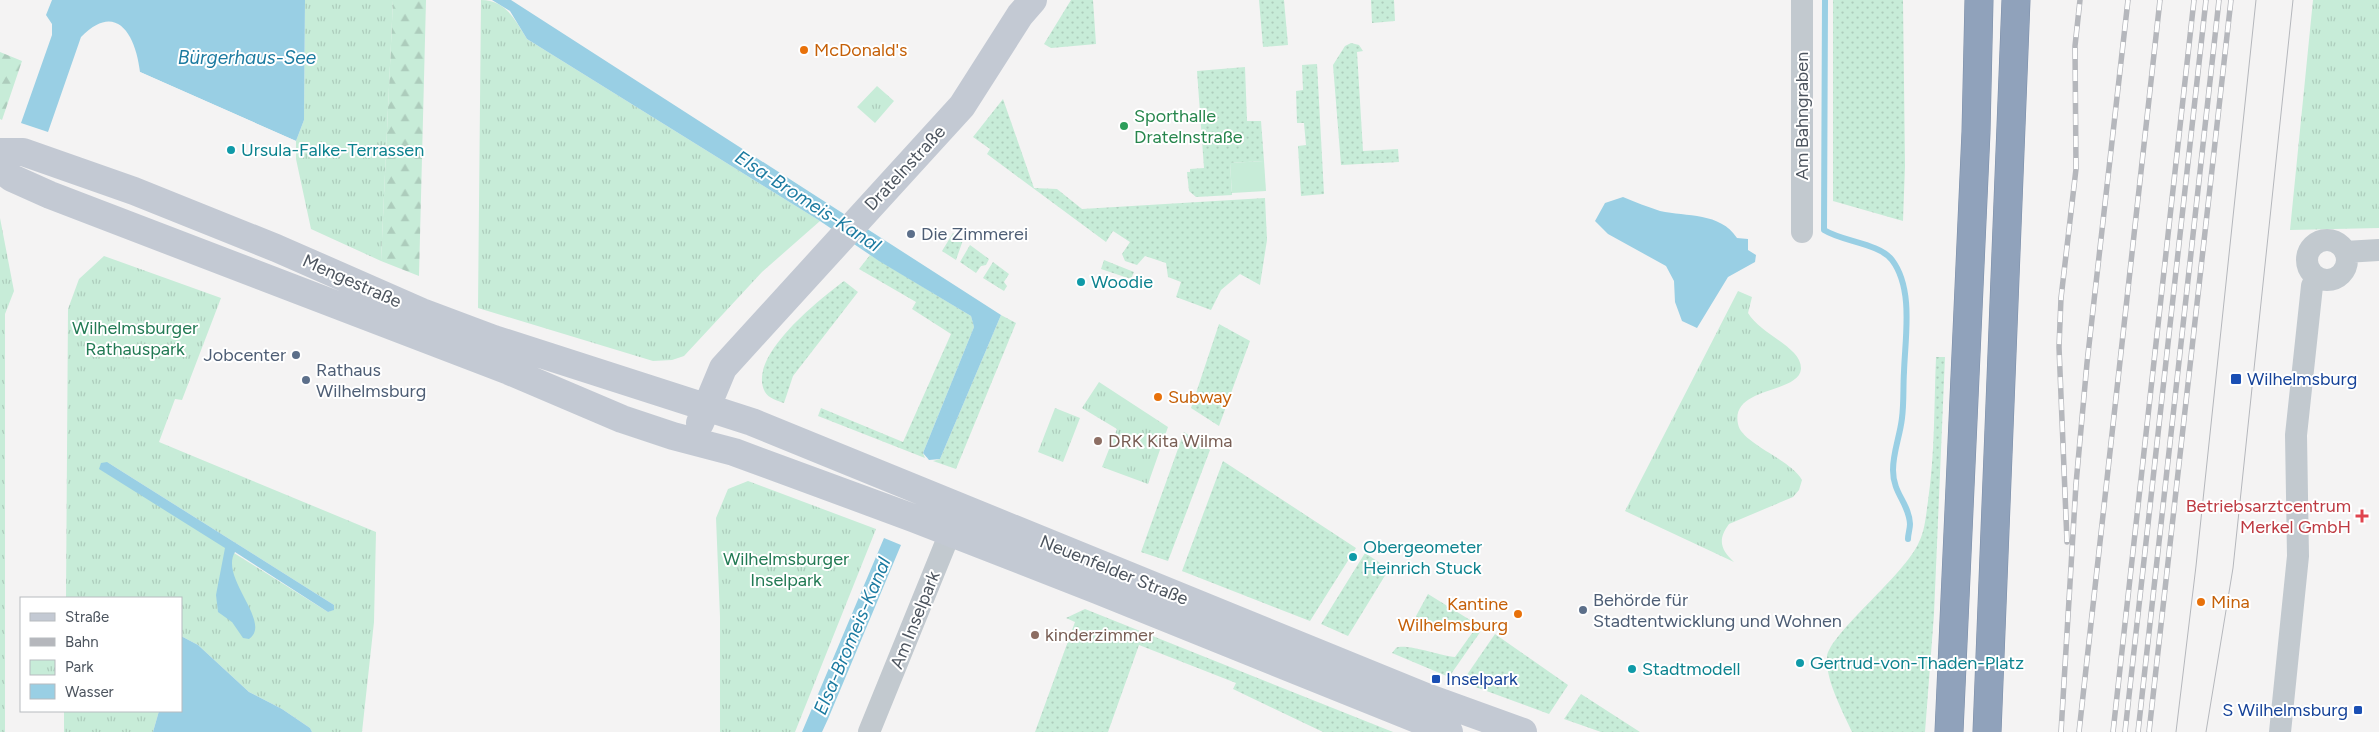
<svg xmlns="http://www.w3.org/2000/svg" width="2379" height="732" viewBox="0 0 2379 732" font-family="Figtree,sans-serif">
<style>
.grass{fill:url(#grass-dots)}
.forest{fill:url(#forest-firs)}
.park{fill:url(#park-tufts);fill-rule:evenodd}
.pitch{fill:#c7ecd8}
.water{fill:#99cfe4}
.pier{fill:#f4f3f3}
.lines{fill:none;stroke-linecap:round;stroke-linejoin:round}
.stream{stroke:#99cfe4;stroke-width:6}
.highway-casing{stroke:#7b8da7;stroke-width:29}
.street{stroke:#c2c9cf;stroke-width:22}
.secondary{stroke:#c3c9d3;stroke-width:28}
.highway{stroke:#90a2bb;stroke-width:28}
.tram{stroke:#b5b7bc;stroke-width:1}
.rail-casing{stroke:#b5b7bc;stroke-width:5.5}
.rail{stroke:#fff;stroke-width:4;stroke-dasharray:11;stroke-linecap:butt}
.food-dot{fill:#e8710a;stroke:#fff;stroke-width:2}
.leisure-dot{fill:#2e9e5b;stroke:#fff;stroke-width:2}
.culture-dot{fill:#0f9aa8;stroke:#fff;stroke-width:2}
.service-dot{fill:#5c6f8a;stroke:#fff;stroke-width:2}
.transit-dot{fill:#1a4fb4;stroke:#fff;stroke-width:2}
.education-dot{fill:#8d6e63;stroke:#fff;stroke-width:2}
.health-dot{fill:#e0444e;stroke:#fff;stroke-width:2}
.labels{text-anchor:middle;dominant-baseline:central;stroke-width:4;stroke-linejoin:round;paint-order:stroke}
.food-label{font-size:18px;fill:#c56008;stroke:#fff;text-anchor:start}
.leisure-label{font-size:18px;fill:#27864d;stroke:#fff;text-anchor:start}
.street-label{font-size:18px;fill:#4c545e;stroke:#fff}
.culture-label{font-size:18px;fill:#0d838f;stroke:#fff;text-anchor:start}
.service-label{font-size:18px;fill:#4e5e75;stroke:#fff;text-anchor:start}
.park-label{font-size:18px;fill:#227a54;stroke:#fff}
.transit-label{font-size:18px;fill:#164399;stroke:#fff;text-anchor:start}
.education-label{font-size:18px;fill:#785e54;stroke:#fff;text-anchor:start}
.health-label{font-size:18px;fill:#be3a42;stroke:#fff;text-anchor:end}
.water-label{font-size:19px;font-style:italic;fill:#1c7ba1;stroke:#fff}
</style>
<defs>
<pattern id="grass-dots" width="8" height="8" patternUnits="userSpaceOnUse" patternTransform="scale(1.25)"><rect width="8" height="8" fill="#c7ecd8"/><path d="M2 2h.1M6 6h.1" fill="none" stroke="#adccbc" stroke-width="1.8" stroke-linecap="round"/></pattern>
<pattern id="forest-firs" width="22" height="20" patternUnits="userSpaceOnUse" patternTransform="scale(1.25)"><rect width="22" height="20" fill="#c7ecd8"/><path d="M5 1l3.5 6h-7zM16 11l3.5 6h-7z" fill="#adccbc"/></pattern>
<pattern id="park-tufts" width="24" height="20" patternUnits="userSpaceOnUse" patternTransform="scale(1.25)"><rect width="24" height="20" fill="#c7ecd8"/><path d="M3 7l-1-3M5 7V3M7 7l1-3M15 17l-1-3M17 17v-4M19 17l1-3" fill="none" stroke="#adccbc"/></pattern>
</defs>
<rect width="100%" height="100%" fill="#f4f3f3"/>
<path class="grass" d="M1071,0H1093L1096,44L1051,48L1044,44Z
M1259,0H1284L1288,45L1263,47Z
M1371,0H1394L1395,21L1372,23Z
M1833,0H1903L1905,166L1903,221L1833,201Z
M1351,43L1359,45L1363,51L1357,52L1363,151L1398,149L1399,162L1341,165L1333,65L1345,46Z
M1317,64L1324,194L1301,196L1298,146L1306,145L1304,123H1297L1296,91L1303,90L1302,65Z
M1245,67L1247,121H1261L1264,161L1230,163L1232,195L1196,197L1189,191L1187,172H1190V169L1204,168L1197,71Z
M1003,99L1034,188L1057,189L1082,209L1265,198L1267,240L1260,285L1240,274L1221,290L1211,310L1176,297L1181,282L1168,277L1166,263L1145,256L1137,265L1125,261L1122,254L1130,242L1113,231L1106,242L987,154L990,149L973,137Z
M953,233L963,240L956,260L942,251Z
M970,245L989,259L986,265L981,266L976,273L960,262Z
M870,255L971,316L974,327L923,453L925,458L818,416L821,408L903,442L951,334L912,309L916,302L859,269Z
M1104,260L1134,272L1131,279L1101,269Z
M993,262L1009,274L1004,282L1007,286L1004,291L983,278Z
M844,281L858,292L793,376L784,403C778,401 768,398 765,392C746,357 820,299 844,281Z
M1001,315L1016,323L956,469L933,461L940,459Z
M1219,324L1250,341L1219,426L1191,408Z
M1936,357H1945L1934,614L1925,732H1852C1843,712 1825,679 1827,657C1829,634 1905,575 1919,542C1925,530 1926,515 1928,501C1935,454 1934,405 1936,357Z
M1184,432L1210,450L1168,561L1141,552Z
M1223,461L1356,548L1310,621L1182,571Z
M1365,553L1389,569L1348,636L1321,624Z
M1428,594L1483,628L1449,677L1392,653L1396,648C1406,643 1440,656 1455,657L1475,629L1447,626L1416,619V616Z
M1085,609L1393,732H1323L1233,689L1236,683L1139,645L1108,732H1035L1075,622L1066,618Z
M1495,634L1568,685L1549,714L1462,682Z
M1581,694L1640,732H1601L1564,719Z"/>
<path class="forest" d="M393,0H426L419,276L381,261Z
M0,52L22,61L2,120L0,119Z"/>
<path class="park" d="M305,0H393L381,261L311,229L296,159V141L304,120Z
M481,0C506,0 515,20 527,39L820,221L762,272L684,356L672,360L653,361L478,308Z
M2313,0H2379V228L2290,230Z
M877,86L894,101L875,123L857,107Z
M0,218L14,291L5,314V732H0Z
M104,256L221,298L182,400L175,399L159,442L376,532L374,622L362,732H312L310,728L282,709L249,692L198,645L181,636V598H66L68,309L79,279ZM107,462L334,605L333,610L328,612L226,548Z
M1738,291L1752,297L1748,313C1761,335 1802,347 1801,369C1799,394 1730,386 1738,424C1741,443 1790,459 1802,480L1799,490L1793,497L1729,524C1717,540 1721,550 1734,562L1625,511Z
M1099,382L1168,427L1148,484L1102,467L1117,429L1082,408Z
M1055,408L1080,418L1063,462L1038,452Z
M748,481L876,529L795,732H720V617L716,518L728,489Z
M64,711H159L153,732H64Z"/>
<path class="pitch" d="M1264,161L1266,191L1232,193L1230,163Z"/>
<path class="water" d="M52,0H305L304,120L296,141L140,72C136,36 117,0 81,37L48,132L21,123L52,35V24L46,15Z
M492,0H511L1001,315L940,459L929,460L923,453L974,327L971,316L879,261L820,221L527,39L510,11Z
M1623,197C1635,202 1648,207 1660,211C1687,217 1720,212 1737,238L1748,239V250L1756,255L1755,262L1728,277L1697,328L1682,321L1675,302L1674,281L1666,266L1608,234L1595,221L1605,203Z
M107,462L334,605V610L328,612L235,552C219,578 273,622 249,639L243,638L232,622L218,612L216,595L225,548L99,469L101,463Z
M884,538L901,545L828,719L822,732H802Z
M181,636L198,645L249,692L282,709L310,728L312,732H153L159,711H181Z"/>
<path class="pier" d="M140,72L296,141V144L140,75Z"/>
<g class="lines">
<path class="stream" d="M1825,0L1824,230C1843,242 1879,243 1892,260C1914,289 1905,338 1904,372C1903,387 1904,403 1902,418C1900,436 1893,452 1893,470C1893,494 1909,503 1910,524C1910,529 1908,534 1908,539"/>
<g class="highway-casing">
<path id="highway" d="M1949,732L1976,132L1979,0
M1987,732L2016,0"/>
</g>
<path class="street" d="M1802,0V232
M2307 260a20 20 0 1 1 40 0a20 20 0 1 1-40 0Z
M2345,252L2379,250
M869,732L956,518
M2280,732L2298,556L2296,435L2312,286L2316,277"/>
<path class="secondary" d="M0,152H23L134,191L276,248L422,312L494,339L752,422L1426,697L1523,732
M0,169L12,178L50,195L509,371L622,419L673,436L734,452L913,518L1097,590L1449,732
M700,423L723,368L962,106L1020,15L1033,0"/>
<use href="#highway" class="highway"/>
<path class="tram" d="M2176,732L2196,566L2256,0
M2206,732L2233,568L2293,0"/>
<g class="rail-casing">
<path id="rail" d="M2067,542L2059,347L2061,298L2076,169L2075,46L2080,0
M2061,732L2076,484L2087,363L2128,0
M2079,732L2160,0
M2113,732L2194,0
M2125,732L2206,0
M2138,732L2219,0
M2149,732L2231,0"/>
</g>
<use href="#rail" class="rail"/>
</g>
<g class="food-dot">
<circle cx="804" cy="50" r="5"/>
<circle cx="1158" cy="397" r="5"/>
<circle cx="2201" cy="602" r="5"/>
<circle cx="1518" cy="614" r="5"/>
</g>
<circle class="leisure-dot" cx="1124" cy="126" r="5"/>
<g class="culture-dot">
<circle cx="231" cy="150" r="5"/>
<circle cx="1081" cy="282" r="5"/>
<circle cx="1353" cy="557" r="5"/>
<circle cx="1800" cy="663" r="5"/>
<circle cx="1632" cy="669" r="5"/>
</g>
<g class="service-dot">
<circle cx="911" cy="234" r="5"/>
<circle cx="296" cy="355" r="5"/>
<circle cx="306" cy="380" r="5"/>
<circle cx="1583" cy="610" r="5"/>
</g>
<g class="transit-dot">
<rect x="2230" y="373" width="12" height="12" rx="2.5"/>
<rect x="1431" y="674" width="10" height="10" rx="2.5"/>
<rect x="2353" y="705" width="10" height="10" rx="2.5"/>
</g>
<g class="education-dot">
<circle cx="1098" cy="441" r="5"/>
<circle cx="1035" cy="635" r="5"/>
</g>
<path class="health-dot" d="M2359.5 508.5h5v5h5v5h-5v5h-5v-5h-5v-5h5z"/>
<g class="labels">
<g class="food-label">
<text x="814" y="50">McDonald's</text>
<text x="1168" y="397">Subway</text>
<text x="2211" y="602">Mina</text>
<text x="1508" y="604" text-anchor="end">Kantine<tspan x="1508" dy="21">Wilhelmsburg</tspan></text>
</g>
<g class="leisure-label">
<text x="1134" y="116">Sporthalle<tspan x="1134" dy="21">Dratelnstraße</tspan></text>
</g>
<g class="street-label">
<text transform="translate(1802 116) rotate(-90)">Am Bahngraben</text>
<text transform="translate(905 168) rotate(-47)">Dratelnstraße</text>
<text transform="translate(352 281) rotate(24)">Mengestraße</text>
<text transform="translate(1114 570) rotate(22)">Neuenfelder Straße</text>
<text transform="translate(915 620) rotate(-68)">Am Inselpark</text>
</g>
<g class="culture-label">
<text x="241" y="150">Ursula-Falke-Terrassen</text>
<text x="1091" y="282">Woodie</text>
<text x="1363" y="547">Obergeometer<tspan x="1363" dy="21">Heinrich Stuck</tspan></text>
<text x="1810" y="663">Gertrud-von-Thaden-Platz</text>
<text x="1642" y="669">Stadtmodell</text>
</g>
<g class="service-label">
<text x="921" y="234">Die Zimmerei</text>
<text x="286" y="355" text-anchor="end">Jobcenter</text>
<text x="316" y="370">Rathaus<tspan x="316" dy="21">Wilhelmsburg</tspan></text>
<text x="1593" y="600">Behörde für<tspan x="1593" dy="21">Stadtentwicklung und Wohnen</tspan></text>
</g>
<g class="park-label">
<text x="135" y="328">Wilhelmsburger<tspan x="135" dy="21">Rathauspark</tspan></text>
<text x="786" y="559">Wilhelmsburger<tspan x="786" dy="21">Inselpark</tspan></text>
</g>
<g class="transit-label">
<text x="2247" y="379">Wilhelmsburg</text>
<text x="1446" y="679">Inselpark</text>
<text x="2348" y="710" text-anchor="end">S Wilhelmsburg</text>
</g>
<g class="education-label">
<text x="1108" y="441">DRK Kita Wilma</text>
<text x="1045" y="635">kinderzimmer</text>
</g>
<g class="health-label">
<text x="2351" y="506">Betriebsarztcentrum<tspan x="2351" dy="21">Merkel GmbH</tspan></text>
</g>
<g class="water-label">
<text x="247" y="57">Bürgerhaus-See</text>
<text transform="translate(808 201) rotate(33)">Elsa-Bromeis-Kanal</text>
<text transform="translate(852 636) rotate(-67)">Elsa-Bromeis-Kanal</text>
</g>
</g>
<rect x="20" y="597" width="162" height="115" fill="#ffffff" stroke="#b7bbbf"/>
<rect x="30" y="613" width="25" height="8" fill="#c3c9d3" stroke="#b7bbbf"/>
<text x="65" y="622" font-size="15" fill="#4c545e">Straße</text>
<rect x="30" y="638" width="25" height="8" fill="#b5b7bc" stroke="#b7bbbf"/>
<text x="65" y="647" font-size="15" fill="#4c545e">Bahn</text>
<rect x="30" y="660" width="25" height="15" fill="url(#park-tufts)" stroke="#b7bbbf"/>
<text x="65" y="672" font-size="15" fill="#4c545e">Park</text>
<rect x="30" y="684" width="25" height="15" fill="#99cfe4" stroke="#b7bbbf"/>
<text x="65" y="697" font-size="15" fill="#4c545e">Wasser</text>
</svg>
